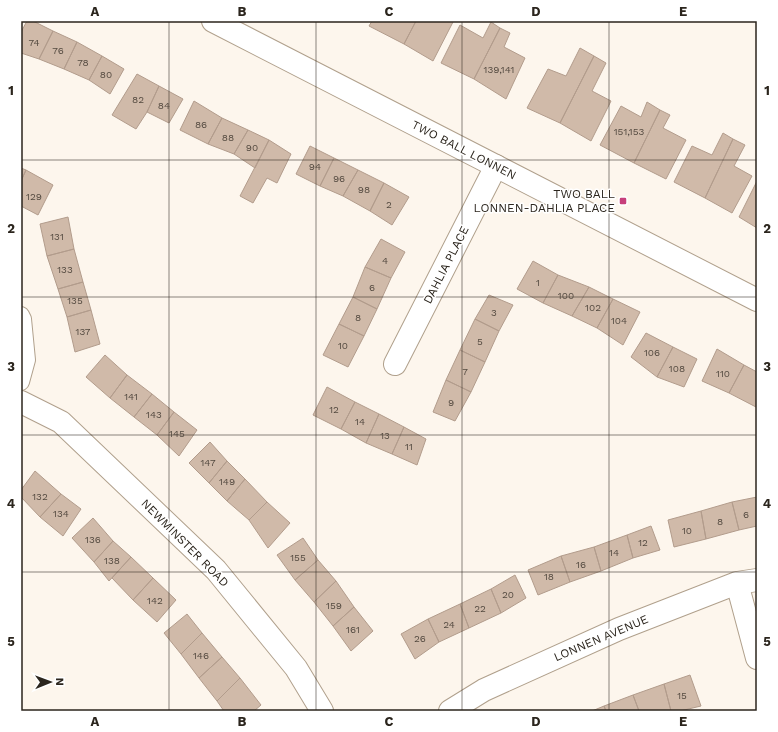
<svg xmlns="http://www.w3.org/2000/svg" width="778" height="732" viewBox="0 0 778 732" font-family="'Work Sans',sans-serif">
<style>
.building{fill:#d0baa9;stroke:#b29c8c}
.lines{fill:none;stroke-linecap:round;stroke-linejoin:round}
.lane-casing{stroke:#b0a08c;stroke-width:18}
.street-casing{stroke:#b0a08c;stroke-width:24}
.secondary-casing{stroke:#b0a08c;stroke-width:24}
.lane{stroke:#fff;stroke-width:16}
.street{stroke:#fff;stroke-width:22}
.secondary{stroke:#fff;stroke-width:22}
.grid{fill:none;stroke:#2b251d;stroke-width:1;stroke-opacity:0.55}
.poi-dot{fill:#c73f7b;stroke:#fff;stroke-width:1.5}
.labels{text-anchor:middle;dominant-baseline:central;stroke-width:3;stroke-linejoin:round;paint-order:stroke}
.number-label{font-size:10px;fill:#544a40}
.street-label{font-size:12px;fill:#2b251d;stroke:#fff}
.poi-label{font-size:12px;fill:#2b251d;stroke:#fff;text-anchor:end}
.neatline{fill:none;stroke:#2b251d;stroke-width:1.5}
.grid-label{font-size:13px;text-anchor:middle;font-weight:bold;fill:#2b251d}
</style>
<rect width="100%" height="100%" fill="#fdf6ed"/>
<path class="building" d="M27,21H33L53,31L39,59L21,53V32Z
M372,21H416L404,44L369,26Z
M416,21H452L453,22L433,61L404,44Z
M491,22L500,28L474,79L441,63L460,25L483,38Z
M500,28L510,33L504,47L525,58L506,99L474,79Z
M53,31L77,42L64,69L39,59Z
M77,42L102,56L89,80L64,69Z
M580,48L594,56L560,123L527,108L548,69L566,76Z
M102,56L124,69L110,94L89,80Z
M594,56L606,63L592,91L611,101L591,141L560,123Z
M137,74L159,86L147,112L136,129L112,115Z
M159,86L183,99L169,123L147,112Z
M194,101L222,118L208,144L180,130Z
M647,102L660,110L634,163L600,145L621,106L641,117Z
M660,110L670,115L663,128L686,140L666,179L634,163Z
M222,118L248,130L234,154L208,144Z
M248,130L269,140L255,168L234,154Z
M723,133L733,139L705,198L674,182L692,146L712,155Z
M733,139L745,145L734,166L752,176L732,213L705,198Z
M269,140L291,154L277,183L267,178L253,203L240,196Z
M310,146L334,158L320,186L296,174Z
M334,158L358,170L343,196L320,186Z
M21,168L26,170L21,181Z
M26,170L53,185L38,215L21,206V181Z
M358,170L384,183L370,211L343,196Z
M757,181V228L739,217Z
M384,183L409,197L392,225L370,211Z
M68,217L74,249L47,256L40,224Z
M381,239L405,252L391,278L365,267Z
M74,249L83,282L58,289L47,256Z
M533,261L558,275L543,303L517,289Z
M365,267L391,278L377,309L353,297Z
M558,275L589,287L572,316L543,303Z
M83,282L91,310L67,317L58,289Z
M589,287L613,299L597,328L572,316Z
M489,295L513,305L499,331L475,319Z
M353,297L377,309L364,336L339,324Z
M613,299L640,312L623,345L597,328Z
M91,310L100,344L75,352L67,317Z
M475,319L499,331L485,362L460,350Z
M339,324L364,336L348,367L323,355Z
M646,333L673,347L657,377L631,357Z
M673,347L697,359L684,387L657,377Z
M717,349L744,365L729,393L702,381Z
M460,350L485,362L471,392L446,380Z
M105,355L127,375L110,398L86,377Z
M744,365L757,372L756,407L729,393Z
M127,375L152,394L134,417L110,398Z
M446,380L471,392L455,421L433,412Z
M327,387L355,402L341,429L313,415Z
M152,394L174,412L157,435L134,417Z
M355,402L379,414L366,443L341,429Z
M174,412L197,430L179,456L157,435Z
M379,414L404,427L392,454L366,443Z
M404,427L426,439L417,465L392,454Z
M210,442L227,461L209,483L189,463Z
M227,461L245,479L227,501L209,483Z
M35,471L61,494L40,517L21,497V490Z
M245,479L267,502L249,520L227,501Z
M61,494L81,509L63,536L40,517Z
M757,497V526L739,530L732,502Z
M267,502L290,523L268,548L249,520Z
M732,502L739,530L706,539L701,511Z
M701,511L706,539L674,547L668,520Z
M93,518L113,541L94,562L72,538Z
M651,526L660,550L633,558L627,535Z
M627,535L633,558L601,571L594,547Z
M303,538L318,560L295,580L277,555Z
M113,541L131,557L109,581L94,562Z
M594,547L601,571L570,582L561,556Z
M561,556L570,582L538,595L528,570Z
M131,557L153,578L133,600L112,578Z
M318,560L336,581L314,602L295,580Z
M515,575L526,598L501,613L491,589Z
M153,578L176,600L157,622L133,600Z
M336,581L354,607L333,626L314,602Z
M491,589L501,613L469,628L460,604Z
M460,604L469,628L439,642L428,619Z
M354,607L373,631L351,651L333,626Z
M187,614L202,633L181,654L164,633Z
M428,619L439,642L415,659L401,634Z
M202,633L222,657L199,678L181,654Z
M222,657L240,678L217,701L199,678Z
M690,675L701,706L680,711H671L664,684Z
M240,678L261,705L254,711H224L217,701Z
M664,684L671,711H639L633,695Z
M633,695L639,711H606L604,706Z
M604,706L606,711H592Z"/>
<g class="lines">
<g class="lane-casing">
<path id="lane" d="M21,315L23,319L27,360L21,382"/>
</g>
<g class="street-casing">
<path id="street" d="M395,364L496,166
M21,402L61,422L216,570L296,668L322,711
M737,583L757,658
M450,711L484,690L619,629L737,583L757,580"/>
</g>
<g class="secondary-casing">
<path id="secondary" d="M213,21L757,300"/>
</g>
<use href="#lane" class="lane"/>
<use href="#street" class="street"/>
<use href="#secondary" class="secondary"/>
</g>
<path class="grid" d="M169,21V711M316,21V711M462,21V711M609,21V711M21,160H757M21,297H757M21,435H757M21,572H757"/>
<rect class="poi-dot" x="619" y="197" width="8" height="8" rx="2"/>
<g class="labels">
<g class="number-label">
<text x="34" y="42">74</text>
<text x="58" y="50">76</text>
<text x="83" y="62">78</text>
<text x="499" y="69">139,141</text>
<text x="106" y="74">80</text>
<text x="138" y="99">82</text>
<text x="164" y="105">84</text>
<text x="201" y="124">86</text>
<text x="629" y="131">151,153</text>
<text x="228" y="137">88</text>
<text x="252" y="147">90</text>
<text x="315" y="166">94</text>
<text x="339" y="178">96</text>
<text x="364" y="189">98</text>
<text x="34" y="196">129</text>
<text x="389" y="204">2</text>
<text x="57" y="236">131</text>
<text x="385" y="260">4</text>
<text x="65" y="269">133</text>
<text x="538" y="282">1</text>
<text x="372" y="287">6</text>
<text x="566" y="295">100</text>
<text x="75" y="300">135</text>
<text x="593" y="307">102</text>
<text x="494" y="312">3</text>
<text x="358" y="317">8</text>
<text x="619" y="320">104</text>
<text x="83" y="331">137</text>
<text x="480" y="341">5</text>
<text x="343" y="345">10</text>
<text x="652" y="352">106</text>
<text x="677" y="368">108</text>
<text x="465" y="371">7</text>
<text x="723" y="373">110</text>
<text x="131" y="396">141</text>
<text x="451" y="402">9</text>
<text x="334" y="409">12</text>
<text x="154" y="414">143</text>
<text x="360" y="421">14</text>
<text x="177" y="433">145</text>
<text x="385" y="435">13</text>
<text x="409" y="446">11</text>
<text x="208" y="462">147</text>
<text x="227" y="481">149</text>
<text x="40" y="496">132</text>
<text x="61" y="513">134</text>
<text x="746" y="514">6</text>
<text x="720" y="521">8</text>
<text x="687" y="530">10</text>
<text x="93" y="539">136</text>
<text x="643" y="542">12</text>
<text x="614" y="552">14</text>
<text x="298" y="557">155</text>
<text x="112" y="560">138</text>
<text x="581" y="564">16</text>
<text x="549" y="576">18</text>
<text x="508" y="594">20</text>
<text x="155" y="600">142</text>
<text x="334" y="605">159</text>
<text x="480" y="608">22</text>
<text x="449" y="624">24</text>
<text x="353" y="629">161</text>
<text x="420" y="638">26</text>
<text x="201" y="655">146</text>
<text x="682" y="695">15</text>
</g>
<g class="street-label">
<text transform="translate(464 150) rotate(27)">TWO BALL LONNEN</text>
<text transform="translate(446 265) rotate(-63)">DAHLIA PLACE</text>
<text transform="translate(185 543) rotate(45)">NEWMINSTER ROAD</text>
<text transform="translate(601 638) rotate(-23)">LONNEN AVENUE</text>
</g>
<g class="poi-label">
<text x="615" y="194">TWO BALL<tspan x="615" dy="14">LONNEN-DAHLIA PLACE</tspan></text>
</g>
</g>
<rect width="778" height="732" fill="none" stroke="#ffffff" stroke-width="44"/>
<g transform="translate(50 682) rotate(89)" stroke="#ffffff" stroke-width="3" paint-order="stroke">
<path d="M0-3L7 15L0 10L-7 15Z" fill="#2b251d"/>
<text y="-6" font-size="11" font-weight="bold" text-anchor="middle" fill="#2b251d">N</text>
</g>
<rect x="22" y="22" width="734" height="688" class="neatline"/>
<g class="grid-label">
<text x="95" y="16">A</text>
<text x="242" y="16">B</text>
<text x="389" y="16">C</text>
<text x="536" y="16">D</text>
<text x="683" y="16">E</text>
<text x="11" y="95">1</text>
<text x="767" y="95">1</text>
<text x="11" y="233">2</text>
<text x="767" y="233">2</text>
<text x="11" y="371">3</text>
<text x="767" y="371">3</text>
<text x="11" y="508">4</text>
<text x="767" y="508">4</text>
<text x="11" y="646">5</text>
<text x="767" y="646">5</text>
<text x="95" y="726">A</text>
<text x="242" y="726">B</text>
<text x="389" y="726">C</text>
<text x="536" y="726">D</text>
<text x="683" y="726">E</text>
</g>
</svg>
